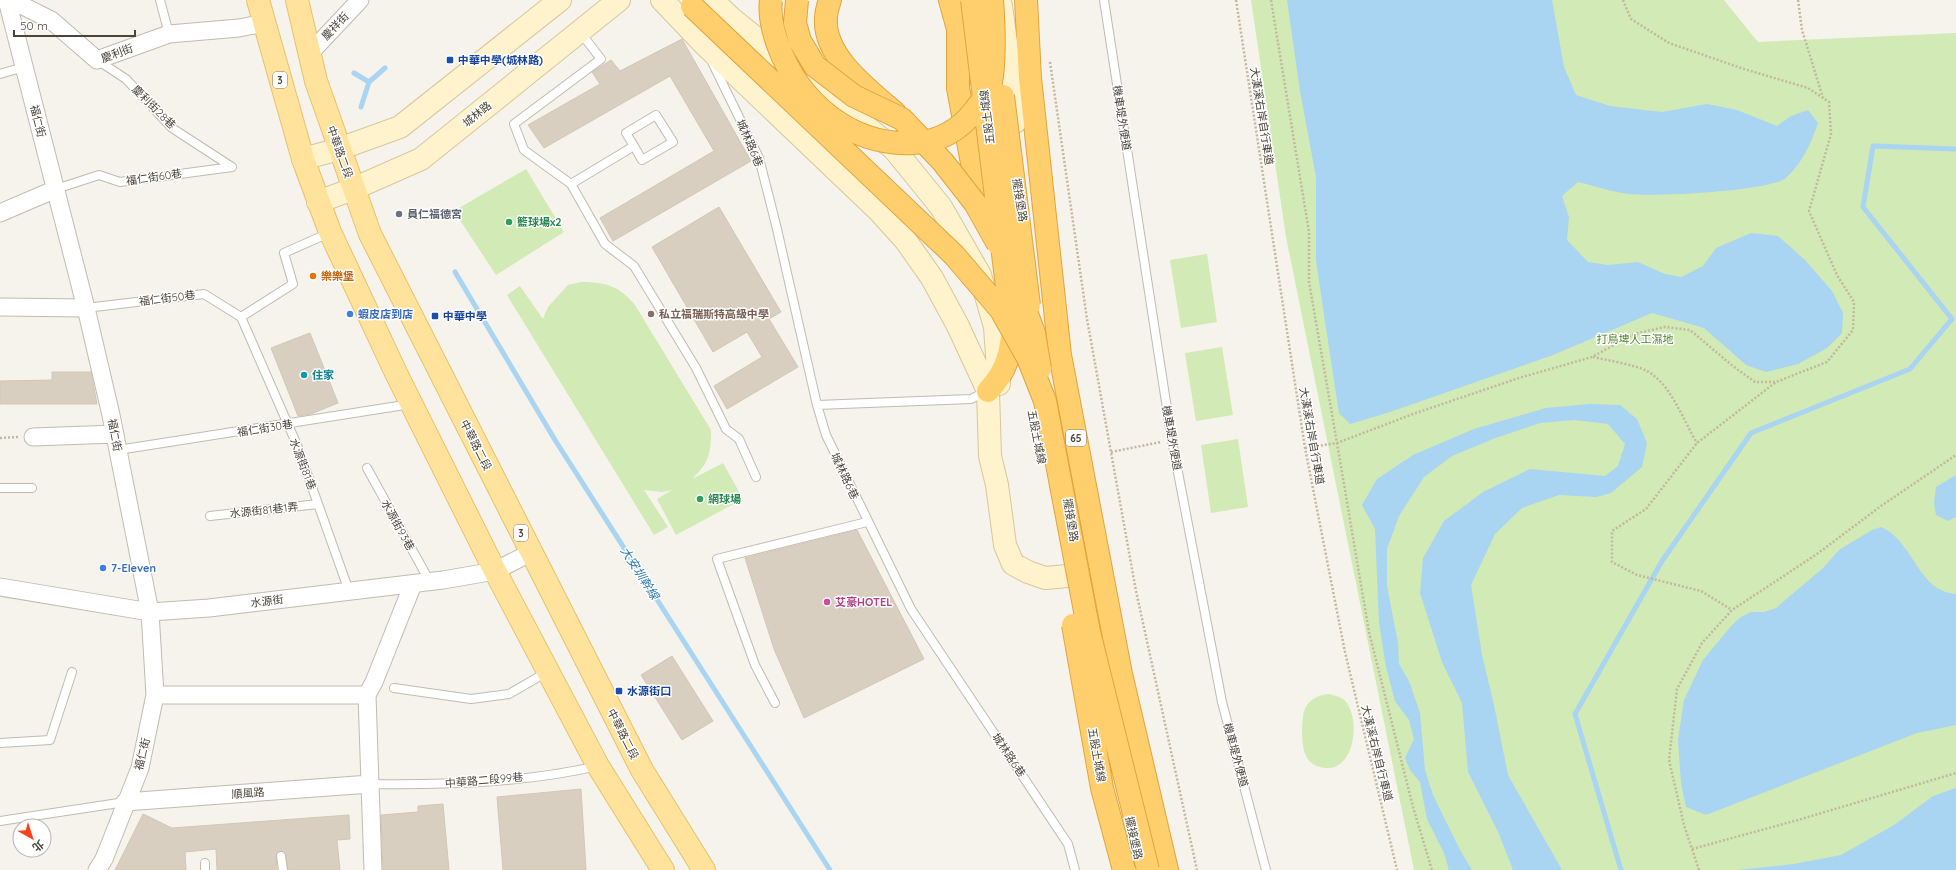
<svg xmlns="http://www.w3.org/2000/svg" width="1956" height="870" viewBox="0 0 1956 870" font-family="Quicksand,'Noto Sans TC',sans-serif">
<style>
.green{fill:#d2eab5}
.water{fill:#a9d4f2}
.lines{fill:none;stroke-linecap:round;stroke-linejoin:round}
.stream{stroke:#a9d4f2;stroke-width:5}
.building{fill:#d8cfc1;stroke:#d3c7b4}
.lane-casing{stroke:#c2bbae;stroke-width:10}
.street-casing{stroke:#c2bbae;stroke-width:19}
.secondary-casing{stroke:#d6c79b;stroke-width:24}
.primary-casing{stroke:#e6c16a;stroke-width:24}
.highway-casing{stroke:#e0a43c;stroke-width:24}
.path{stroke:#c4b79f;stroke-width:2.5;stroke-dasharray:2 2;stroke-linecap:butt}
.lane{stroke:#fff;stroke-width:8}
.street{stroke:#fff;stroke-width:17}
.secondary{stroke:#fff3cd;stroke-width:22}
.primary{stroke:#ffe39c;stroke-width:22}
.highway{stroke:#ffcf6e;stroke-width:22}
.highway-bridge-casing{stroke:#e0a43c;stroke-width:24;stroke-linecap:butt}
.highway-bridge{stroke:#ffcf6e;stroke-width:22}
.transit-dot{fill:#1a4fb4;stroke:#fff;stroke-width:1.5}
.worship-dot{fill:#6b7280;stroke:#fff;stroke-width:1.5}
.leisure-dot{fill:#2e9e5b;stroke:#fff;stroke-width:1.5}
.food-dot{fill:#e8710a;stroke:#fff;stroke-width:1.5}
.shop-dot{fill:#3f7fe0;stroke:#fff;stroke-width:1.5}
.education-dot{fill:#8d6e63;stroke:#fff;stroke-width:1.5}
.culture-dot{fill:#0f9aa8;stroke:#fff;stroke-width:1.5}
.hotel-dot{fill:#d1479c;stroke:#fff;stroke-width:1.5}
.labels{text-anchor:middle;dominant-baseline:central;stroke-width:3;stroke-linejoin:round;paint-order:stroke}
.shield{fill:#fff;stroke:#817c74;stroke-width:1}
.shield-label{font-size:10px;font-weight:bold;fill:#4b4439}
.street-label{font-size:11px;fill:#4b4439;stroke:#fff}
.transit-label{font-size:11px;font-weight:bold;fill:#164399;stroke:#fff;text-anchor:start}
.worship-label{font-size:11px;font-weight:bold;fill:#5b616d;stroke:#fff;text-anchor:start}
.leisure-label{font-size:11px;font-weight:bold;fill:#27864d;stroke:#fff;text-anchor:start}
.food-label{font-size:11px;font-weight:bold;fill:#c56008;stroke:#fff;text-anchor:start}
.shop-label{font-size:11px;font-weight:bold;fill:#366cbe;stroke:#fff;text-anchor:start}
.education-label{font-size:11px;font-weight:bold;fill:#785e54;stroke:#fff;text-anchor:start}
.park-label{font-size:11px;fill:#4a7f2a;stroke:#fff}
.culture-label{font-size:11px;font-weight:bold;fill:#0d838f;stroke:#fff;text-anchor:start}
.hotel-label{font-size:11px;font-weight:bold;fill:#b23c85;stroke:#fff;text-anchor:start}
.water-label{font-size:12px;font-style:italic;fill:#2e7ab2;stroke:#fff}
</style>
<rect width="100%" height="100%" fill="#f6f3ec"/>
<path class="green" d="M1251,0H1724L1758,42L1956,33V870H1414L1286,237Z
M526,169L564,232L496,275L454,211Z
M1207,254L1217,322L1181,328L1170,260Z
M581,282C606,282 619,286 635,305L711,430C711,453 709,463 692,479L723,463L743,499L676,535L657,499L672,490L662,492L644,490L668,527L654,535L507,295L520,286L543,319L548,307L568,285Z
M1222,347L1233,415L1196,421L1185,353Z
M1238,439L1248,507L1211,513L1201,445Z
M1328,694C1333,695 1338,696 1343,699C1361,713 1357,771 1325,768C1303,766 1302,746 1302,728C1303,720 1302,712 1307,705C1312,698 1320,695 1328,694Z"/>
<path class="water" d="M1287,0H1552L1564,67L1576,95L1610,106L1662,112L1707,104L1737,110L1777,126L1791,116L1808,110L1818,123C1811,143 1803,162 1786,178C1771,191 1652,197 1629,194C1612,192 1595,186 1578,182L1562,196L1569,217L1567,240L1588,262L1608,265L1638,262L1665,274L1681,277L1703,266L1716,248L1751,233L1778,236L1805,260L1832,291L1843,313L1842,333L1827,348L1798,364L1766,372L1746,365L1704,328L1652,313L1553,355L1390,412L1350,424L1339,413L1326,328L1316,260V177L1300,91Z
M1590,404L1620,405L1637,419L1647,443L1642,467L1611,493L1596,497L1559,495L1522,508L1495,534L1471,585L1482,655L1494,705L1508,775L1562,870H1513L1499,834L1468,772L1462,703L1442,662L1420,593L1423,558L1444,521L1483,492L1530,469L1605,476L1618,466L1625,444L1608,424L1574,420L1540,423L1493,439L1452,456L1424,477L1399,516L1387,549V586L1398,643L1399,664L1409,681L1420,713L1425,770L1433,795L1459,848L1472,870H1449L1444,853L1427,819L1420,782L1410,770L1405,758L1414,739L1409,720L1395,701L1386,667L1379,623L1375,529L1362,505L1377,479L1413,455L1474,429L1546,408Z
M1956,475V517L1948,521L1936,515L1934,503L1936,487Z
M1881,527C1914,541 1917,591 1956,594V725L1917,733L1706,815L1686,807L1681,783L1678,740L1684,700L1703,660L1732,625L1741,617L1751,612H1764L1776,608L1823,568L1839,550L1872,530Z
M1956,788V870H1737L1794,864L1841,855L1894,825L1933,796Z"/>
<g class="lines">
<path class="stream" d="M354,73L369,82
M361,107L369,82L385,68
M455,272L555,440L830,870
M1621,870L1575,714L1662,561L1751,433L1910,369L1952,319L1863,207L1873,146L1956,149"/>
</g>
<path class="building" d="M682,39L751,161L613,241L600,218L714,151L670,76L544,148L528,125L600,84L592,72L611,60L620,71Z
M719,207L781,312L769,319L798,367L727,409L714,386L762,357L747,332L713,352L652,247Z
M310,333L338,403L311,414L298,416L271,348Z
M52,372H91L97,404H0V381L52,380Z
M857,530L924,659L804,718L774,649L745,558Z
M672,656L713,721L682,740L641,675Z
M581,789L586,870H503L497,797Z
M443,804L449,870H383L381,815L418,812V806Z
M143,814L172,828L349,815L350,839L337,840L340,870H288L286,855L281,851L276,854L277,870H217L216,849L185,852L186,870H115Z"/>
<g class="lines">
<g class="lane-casing">
<path id="lane" d="M160,0L169,34
M1104,0L1172,441L1222,702L1266,870
M580,32L601,59L514,124L524,150L571,184L605,244L634,266L696,368L726,429L739,439L756,477
M97,60L126,79L172,128L232,167
M712,62L759,158L777,229L817,405L826,435L911,609L1068,844L1075,870
M0,74L24,67
M571,184L634,146L642,160L673,142L656,115L626,133L634,146
M56,189L99,175L120,182L232,167
M86,308L204,294L241,317
M241,317L297,445L349,591
M241,317L293,284L284,253L329,233
M817,405L971,399L987,391
M118,450L411,404
M367,468L430,582
M0,488H32
M210,516L318,504
M394,688L471,699L509,694L547,672
M775,703L755,665L717,559L867,522
M0,743L50,740L72,672
M370,784C445,785 524,783 598,766
M0,821L125,802
M281,856L283,870
M205,863V870"/>
</g>
<g class="street-casing">
<path id="street" d="M7,0L86,308L111,415L150,612L155,695L140,768L104,859L97,870
M11,0L51,20L97,60L169,34L239,28L264,23
M310,53L360,0
M0,213L56,189
M0,307L86,308
M33,437L115,434
M0,587L150,612L209,608L443,580L495,571L530,553
M155,695H367L370,784
M367,695L374,682L413,584
M125,802L370,784L373,870"/>
</g>
<g class="secondary-casing">
<path id="secondary" d="M662,0L703,43L878,210L906,241L932,278L958,326L988,391L990,456L997,485L1005,545L1013,564L1028,572L1045,578L1079,575
M712,0L731,18L894,149L941,207L980,275L995,327L999,384
M1001,6L1015,107V122
M303,159L339,149L400,127L560,0
M318,202L353,189L421,159L619,0"/>
</g>
<g class="primary-casing">
<path id="primary" d="M258,0L303,159L330,232L396,373L495,571L598,766L663,870
M297,0L316,81L370,234L642,770L704,870"/>
</g>
<g class="highway-casing">
<path id="highway" d="M830,0C828,6 826,12 826,18C823,57 869,90 895,113
M950,0L958,29V88L975,179L985,217
M1026,0L1030,78L1060,355L1121,674L1167,870
M988,391C1008,370 1010,353 1014,325L1013,320"/>
</g>
<path class="path" d="M1236,0L1305,448L1345,652L1397,870
M1271,0L1309,232V282L1337,443L1413,414L1519,378L1592,357L1634,334L1665,327L1690,330L1734,367L1755,382H1776
M1623,0L1631,19L1669,43L1744,69L1808,88L1829,102L1831,134L1809,211L1837,275L1854,302L1853,330L1827,362L1776,382L1697,443L1646,509L1612,531V562L1637,575L1701,591L1732,610
M1798,0L1802,30L1823,98
M1050,62L1087,319L1136,591L1197,870
M1593,357C1606,360 1636,365 1647,371C1671,384 1683,420 1697,443
M0,438L18,437
M1305,448L1337,443L1369,632L1413,807L1432,870
M1111,452L1161,442
M1692,849L1798,820L1956,773
M1699,870L1684,825L1669,760L1677,689L1702,643L1732,610L1817,554L1881,506L1956,455"/>
<use href="#lane" class="lane"/>
<use href="#street" class="street"/>
<use href="#secondary" class="secondary"/>
<use href="#primary" class="primary"/>
<use href="#highway" class="highway"/>
<g class="highway-bridge-casing">
<path id="highway-bridge" d="M771,0C769,14 773,31 778,45C799,102 850,146 913,143C939,142 959,131 975,110C979,104 986,98 989,91C991,87 991,80 992,76C995,50 994,26 992,0
M797,0L795,23L800,41L815,66L854,96L902,119L943,162L975,203L998,244
M972,0L1008,295L1014,324
M692,6L954,255L1001,310L1028,358L1045,401L1089,632L1148,870
M1003,96L1029,305
M1018,290L1034,333L1040,369
M1073,625L1102,788L1124,870"/>
</g>
<use href="#highway-bridge" class="highway-bridge"/>
</g>
<g class="transit-dot">
<rect x="446" y="56" width="8" height="8" rx="2"/>
<rect x="431" y="312" width="8" height="8" rx="2"/>
<rect x="615" y="687" width="8" height="8" rx="2"/>
</g>
<circle class="worship-dot" cx="399" cy="214" r="4"/>
<g class="leisure-dot">
<circle cx="509" cy="222" r="4"/>
<circle cx="700" cy="499" r="4"/>
</g>
<circle class="food-dot" cx="313" cy="276" r="4"/>
<g class="shop-dot">
<circle cx="350" cy="314" r="4"/>
<circle cx="103" cy="568" r="4"/>
</g>
<circle class="education-dot" cx="651" cy="314" r="4"/>
<circle class="culture-dot" cx="304" cy="375" r="4"/>
<circle class="hotel-dot" cx="827" cy="602" r="4"/>
<g class="labels">
<g class="shield">
<rect x="273" y="72" width="14" height="16" rx="3"/>
<rect x="1066" y="430" width="20" height="16" rx="3"/>
<rect x="514" y="525" width="14" height="16" rx="3"/>
</g>
<g class="shield-label">
<text x="280" y="80">3</text>
<text x="1076" y="438">65</text>
<text x="521" y="533">3</text>
</g>
<g class="street-label">
<text transform="translate(335 26) rotate(-46)">慶祥街</text>
<text transform="translate(117 53) rotate(-20)">慶利街</text>
<text transform="translate(154 107) rotate(45)">慶利街28巷</text>
<text transform="translate(477 114) rotate(-39)">城林路</text>
<text transform="translate(1262 116) rotate(81)">大漢溪右岸自行車道</text>
<text transform="translate(987 117) rotate(-97)">五股土城線</text>
<text transform="translate(1122 118) rotate(81)">機車堤外便道</text>
<text transform="translate(38 121) rotate(76)">福仁街</text>
<text transform="translate(750 143) rotate(67)">城林路6巷</text>
<text transform="translate(340 152) rotate(70)">中華路二段</text>
<text transform="translate(154 177) rotate(-8)">福仁街60巷</text>
<text transform="translate(1020 200) rotate(81)">擺接堡路</text>
<text transform="translate(167 298) rotate(-7)">福仁街50巷</text>
<text transform="translate(265 428) rotate(-9)">福仁街30巷</text>
<text transform="translate(115 435) rotate(79)">福仁街</text>
<text transform="translate(1312 436) rotate(80)">大漢溪右岸自行車道</text>
<text transform="translate(1037 437) rotate(79)">五股土城線</text>
<text transform="translate(1172 438) rotate(80)">機車堤外便道</text>
<text transform="translate(476 445) rotate(63)">中華路二段</text>
<text transform="translate(303 464) rotate(69)">水源街81巷</text>
<text transform="translate(845 476) rotate(65)">城林路6巷</text>
<text transform="translate(264 510) rotate(-6)">水源街81巷1弄</text>
<text transform="translate(1071 520) rotate(81)">擺接堡路</text>
<text transform="translate(398 525) rotate(61)">水源街93巷</text>
<text transform="translate(267 601) rotate(-7)">水源街</text>
<text transform="translate(623 734) rotate(63)">中華路二段</text>
<text transform="translate(1377 753) rotate(76)">大漢溪右岸自行車道</text>
<text transform="translate(142 754) rotate(-76)">福仁街</text>
<text transform="translate(1009 755) rotate(56)">城林路6巷</text>
<text transform="translate(1097 755) rotate(80)">五股土城線</text>
<text transform="translate(1236 755) rotate(75)">機車堤外便道</text>
<text transform="translate(484 780) rotate(-5)">中華路二段99巷</text>
<text transform="translate(248 793) rotate(-4)">順風路</text>
<text transform="translate(1134 838) rotate(77)">擺接堡路</text>
</g>
<g class="transit-label">
<text x="458" y="60">中華中學(城林路)</text>
<text x="443" y="316">中華中學</text>
<text x="627" y="691">水源街口</text>
</g>
<g class="worship-label">
<text x="407" y="214">員仁福德宮</text>
</g>
<g class="leisure-label">
<text x="517" y="222">籃球場x2</text>
<text x="708" y="499">網球場</text>
</g>
<g class="food-label">
<text x="321" y="276">樂樂堡</text>
</g>
<g class="shop-label">
<text x="358" y="314">蝦皮店到店</text>
<text x="111" y="568">7-Eleven</text>
</g>
<g class="education-label">
<text x="659" y="314">私立福瑞斯特高級中學</text>
</g>
<g class="park-label">
<text x="1635" y="339">打鳥埤人工濕地</text>
</g>
<g class="culture-label">
<text x="312" y="375">住家</text>
</g>
<g class="hotel-label">
<text x="835" y="602">艾豪HOTEL</text>
</g>
<g class="water-label">
<text transform="translate(640 573) rotate(57)">大安圳幹線</text>
</g>
</g>
<g transform="translate(32 838) rotate(141)"><circle r="19" fill="#ffffff" stroke="#b7b4b0"/>
<path d="M0-3L7 15L0 10L-7 15Z" fill="#fc3f1d"/>
<text y="-6" font-size="11" font-weight="bold" text-anchor="middle" fill="#4b4439">北</text>
</g>
<path d="M14 30v6h121v-6" fill="none" stroke="#4b4439" stroke-width="2"/>
<text x="20" y="30" font-size="12" fill="#4b4439" stroke="#ffffff" stroke-width="3" paint-order="stroke">50 m</text>
</svg>
